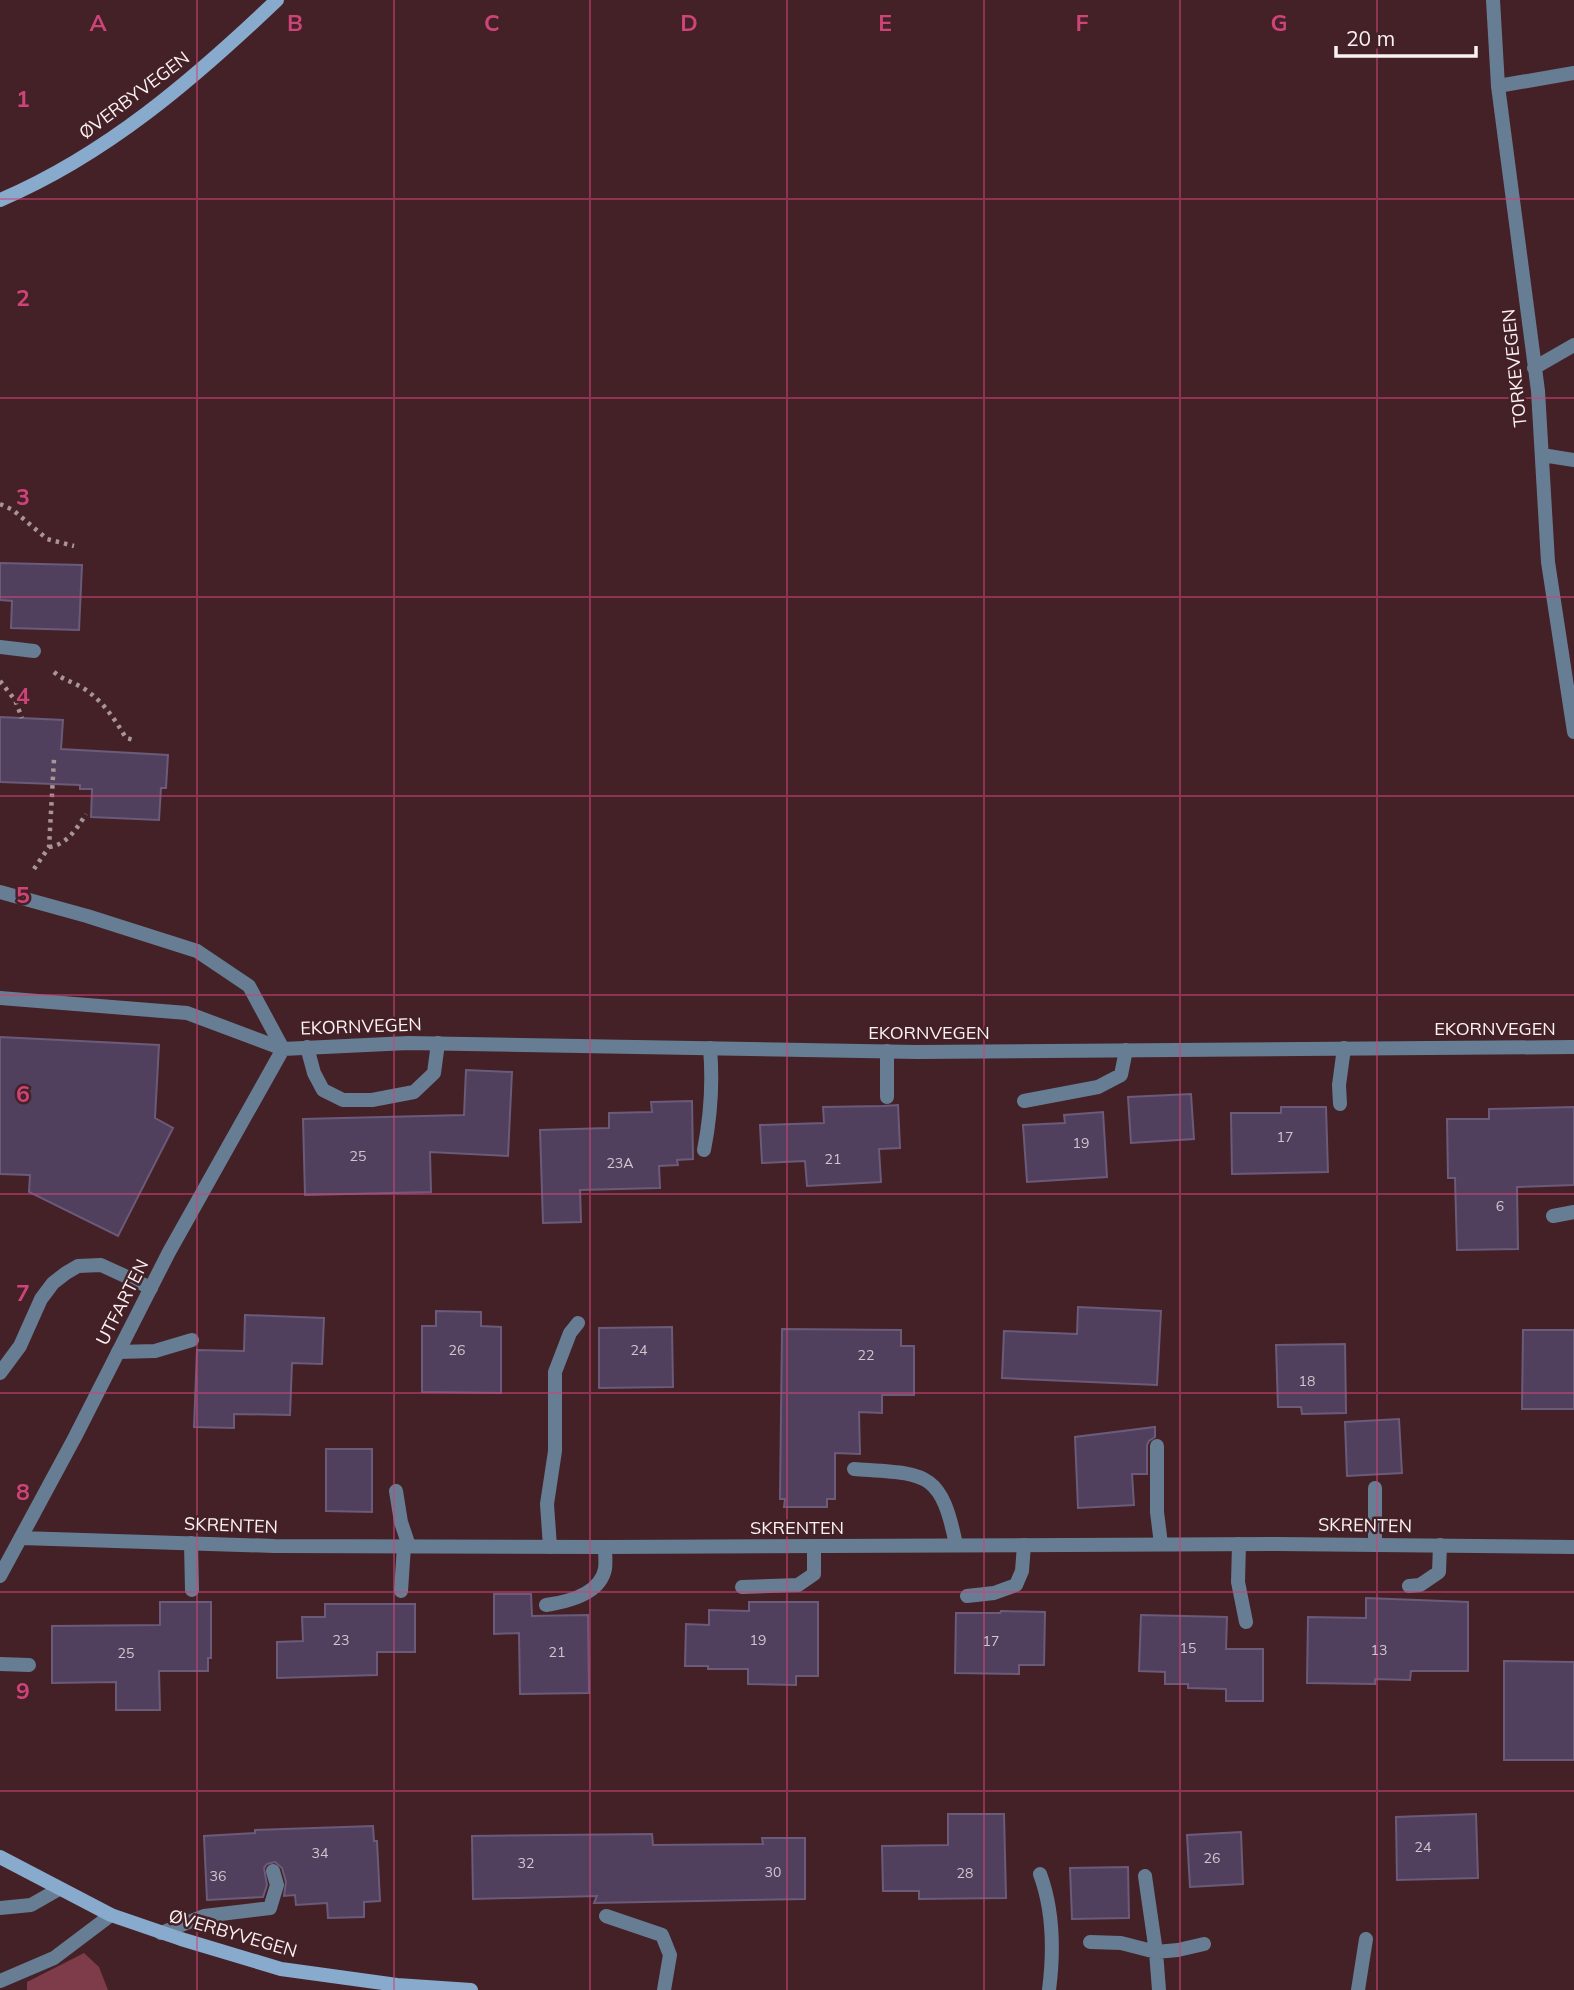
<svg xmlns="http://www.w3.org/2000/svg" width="1574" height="1990" viewBox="0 0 1574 1990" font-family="Mulish,sans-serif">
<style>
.forest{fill:#7e3b49}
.building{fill:#50405d;stroke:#6b5a79;stroke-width:2}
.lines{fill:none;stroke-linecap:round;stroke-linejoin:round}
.path{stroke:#a99497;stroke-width:4.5;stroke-dasharray:3.5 5;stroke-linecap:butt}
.lane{stroke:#677d93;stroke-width:14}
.street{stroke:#677d93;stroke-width:14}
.secondary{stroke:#87aacd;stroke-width:14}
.grid{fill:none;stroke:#ce4479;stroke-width:2;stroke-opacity:0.55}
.labels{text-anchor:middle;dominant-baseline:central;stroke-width:5;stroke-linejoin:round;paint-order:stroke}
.number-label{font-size:14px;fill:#d1c6ce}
.street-label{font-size:18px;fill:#fcf2f3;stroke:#432127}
.grid-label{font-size:23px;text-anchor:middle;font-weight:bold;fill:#ce4479;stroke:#432127;stroke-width:5;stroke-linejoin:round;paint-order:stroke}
</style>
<rect width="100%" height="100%" fill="#432127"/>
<path class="forest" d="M84,1953L99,1967L108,1990H27V1982Z"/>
<path class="building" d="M0,563L82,565L79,630L11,628L12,601L0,600Z
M0,717L63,720L61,749L168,755L166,788H161L159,820L91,817L92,789H80V785L0,782Z
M0,1037L159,1045L155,1118L173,1128L118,1236L29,1192L30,1175L0,1174Z
M466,1070L512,1072L508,1156L430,1152L431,1192L305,1195L303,1119L464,1115Z
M1191,1094L1194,1139L1131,1143L1128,1097Z
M692,1101L693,1159L677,1160L678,1165L659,1166L660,1188L580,1190L581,1222L543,1223L540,1130L609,1128V1113L652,1112L651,1102Z
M883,1106L898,1105L900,1148L879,1149L881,1182L807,1186L805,1161L762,1163L760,1125L824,1123L823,1107Z
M1281,1107H1326L1328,1172L1232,1174L1231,1113H1281Z
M1574,1107V1185L1517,1187L1518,1249L1457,1250L1455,1178H1448L1447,1119H1489V1109Z
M1103,1112L1107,1177L1027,1182L1023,1125L1065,1123L1064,1115Z
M1078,1307L1161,1311L1157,1385L1002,1378L1004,1331L1077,1334Z
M436,1311L481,1312V1326L501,1327V1393L422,1392V1326H436Z
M245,1315L324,1318L322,1364L292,1363L290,1415L234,1414V1428L194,1427L197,1350L244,1351Z
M672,1327L673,1387L599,1388V1328Z
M782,1329L901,1330V1346H914V1395H882V1413L859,1412L860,1454L835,1453V1499H827V1507H784L785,1499H780Z
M1523,1330H1574V1409H1522Z
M1345,1344L1346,1413L1302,1414L1301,1407H1278L1276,1345Z
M1399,1419L1402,1473L1347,1476L1345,1422Z
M1155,1427V1437L1149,1441L1147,1445V1474H1132L1134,1505L1078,1508L1075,1437Z
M326,1449H372V1512L326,1511Z
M494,1594H531L532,1616L588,1615L589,1693L520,1694L519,1633L494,1634Z
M1366,1598L1468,1602V1671H1411L1410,1680L1375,1679V1684L1307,1683L1308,1617L1366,1618Z
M160,1602H211V1658H208V1671H159L160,1710H116V1682L52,1683V1626L160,1625Z
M749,1602H818V1676H796V1685L748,1684V1669H708V1666H685L686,1624L709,1625V1610L749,1611Z
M325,1604H415V1652H377V1675L277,1678V1642L303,1641L302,1617H325Z
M1001,1611L1045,1612L1044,1665H1019V1674L955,1673L956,1613H1000Z
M1141,1615L1227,1617L1226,1649H1263V1701H1226V1689L1188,1688V1684H1165V1672L1139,1671Z
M1504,1661L1574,1662V1760H1504Z
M948,1814H1004L1006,1898L919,1899V1891H883L882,1846L948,1845Z
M1476,1814L1478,1878L1397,1880L1396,1817Z
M373,1826L374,1841H377L380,1901L364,1902V1917L328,1918L327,1903L296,1905L295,1895L284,1896L286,1882L282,1868L275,1862L267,1864L264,1868L267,1885L263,1897L207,1900L204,1836L255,1833V1830Z
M1241,1832L1243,1884L1190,1887L1187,1835Z
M652,1834L653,1845L763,1844L762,1838H805V1899L594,1903L597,1896L473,1899L472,1836Z
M1128,1867L1129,1918L1072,1919L1070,1868Z"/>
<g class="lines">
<path class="path" d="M0,504L13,510L47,539L74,546
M54,672C63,680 73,682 83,688C103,701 114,718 126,738L134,740
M0,681L15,700L22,718
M49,847C67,845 77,828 86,814
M34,869L49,847L54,759"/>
<path class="lane" d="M1498,86L1574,73
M0,998L187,1013L283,1049
M307,1047L314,1073L323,1090L343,1100H372L414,1092L434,1073L438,1043
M887,1097V1051
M1024,1101L1098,1087L1121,1075L1126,1050
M1340,1104L1339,1085L1344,1048
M704,1150C711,1115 713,1083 710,1048
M1553,1216L1574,1212
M118,1352L155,1351L192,1340
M0,1373L20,1346L41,1299L53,1283L66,1273L78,1266L101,1265L151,1288
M1157,1446V1512L1161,1544
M854,1469C925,1474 941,1469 956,1545
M396,1491L401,1522L409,1546
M191,1543L192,1590
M1239,1544L1238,1582L1246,1622
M1375,1545V1488
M550,1547L547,1504L555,1451V1372L570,1333L578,1323
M1409,1586L1420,1585L1439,1572L1440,1545
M742,1587L798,1585L814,1574V1546
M401,1591L404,1546
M967,1596L994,1593L1016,1585L1022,1571L1024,1545
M546,1605C567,1602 600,1594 605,1569C606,1562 605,1554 605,1547
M0,1664L29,1665
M1040,1874C1054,1912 1054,1951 1049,1990
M1145,1876L1156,1952L1159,1990
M0,1908L31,1905L59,1889
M606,1916L662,1935L670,1955L664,1990
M161,1933L204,1916L270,1908L277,1885L273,1871
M1090,1942L1121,1943L1156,1952L1178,1950L1204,1944
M1358,1990L1366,1939"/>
<path class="street" d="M1493,0L1498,86L1538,391L1548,562L1574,732
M1534,368L1574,345
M1542,455L1574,460
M0,647L34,651
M0,892L87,916L197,951L249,986L283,1049
M283,1049L408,1043L917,1052L1574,1047
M21,1538L274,1546L605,1547L1276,1544L1574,1547
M0,1576L75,1437L169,1252L283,1049
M0,1981L54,1958L111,1915"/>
<path class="secondary" d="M0,200C106,155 194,79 277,0
M0,1857L111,1915L181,1939L281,1969L397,1985L471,1990"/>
</g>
<path class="grid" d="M197,0V1990M394,0V1990M590,0V1990M787,0V1990M984,0V1990M1180,0V1990M1377,0V1990M0,199H1574M0,398H1574M0,597H1574M0,796H1574M0,995H1574M0,1194H1574M0,1393H1574M0,1592H1574M0,1791H1574"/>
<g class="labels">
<g class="number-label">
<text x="1285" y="1137">17</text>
<text x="1081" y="1143">19</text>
<text x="358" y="1156">25</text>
<text x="833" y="1159">21</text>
<text x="620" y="1163">23A</text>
<text x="1500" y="1206">6</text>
<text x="457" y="1350">26</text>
<text x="639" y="1350">24</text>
<text x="866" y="1355">22</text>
<text x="1307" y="1381">18</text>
<text x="341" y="1640">23</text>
<text x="758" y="1640">19</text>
<text x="991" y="1641">17</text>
<text x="1188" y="1648">15</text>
<text x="1379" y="1650">13</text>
<text x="557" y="1652">21</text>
<text x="126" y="1653">25</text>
<text x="1423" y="1847">24</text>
<text x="320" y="1853">34</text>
<text x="1212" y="1858">26</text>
<text x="526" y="1863">32</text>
<text x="773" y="1872">30</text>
<text x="965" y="1873">28</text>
<text x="218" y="1876">36</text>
</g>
<g class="street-label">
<text transform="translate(134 95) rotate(-37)">ØVERBYVEGEN</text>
<text transform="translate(1514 368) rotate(-96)">TORKEVEGEN</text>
<text transform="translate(361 1026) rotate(-2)">EKORNVEGEN</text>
<text x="1495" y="1028">EKORNVEGEN</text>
<text x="929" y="1032">EKORNVEGEN</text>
<text transform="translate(122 1302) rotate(-63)">UTFARTEN</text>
<text transform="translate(231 1525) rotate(2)">SKRENTEN</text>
<text transform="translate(1365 1525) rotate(1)">SKRENTEN</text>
<text x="797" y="1527">SKRENTEN</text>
<text transform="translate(233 1933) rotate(16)">ØVERBYVEGEN</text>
</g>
</g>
<g class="grid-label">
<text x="98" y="31">A</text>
<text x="295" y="31">B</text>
<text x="492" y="31">C</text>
<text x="689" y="31">D</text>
<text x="885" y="31">E</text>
<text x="1082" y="31">F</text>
<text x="1279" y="31">G</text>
<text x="23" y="107">1</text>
<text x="23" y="306">2</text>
<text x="23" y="505">3</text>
<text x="23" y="704">4</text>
<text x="23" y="903">5</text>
<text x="23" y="1102">6</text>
<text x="23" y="1301">7</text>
<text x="23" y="1500">8</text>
<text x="23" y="1699">9</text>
</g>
<path d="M1336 46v10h140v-10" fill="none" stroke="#fcf2f3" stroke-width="3.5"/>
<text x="1346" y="46" font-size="21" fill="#fcf2f3" stroke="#432127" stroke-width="5" paint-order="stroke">20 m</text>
</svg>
